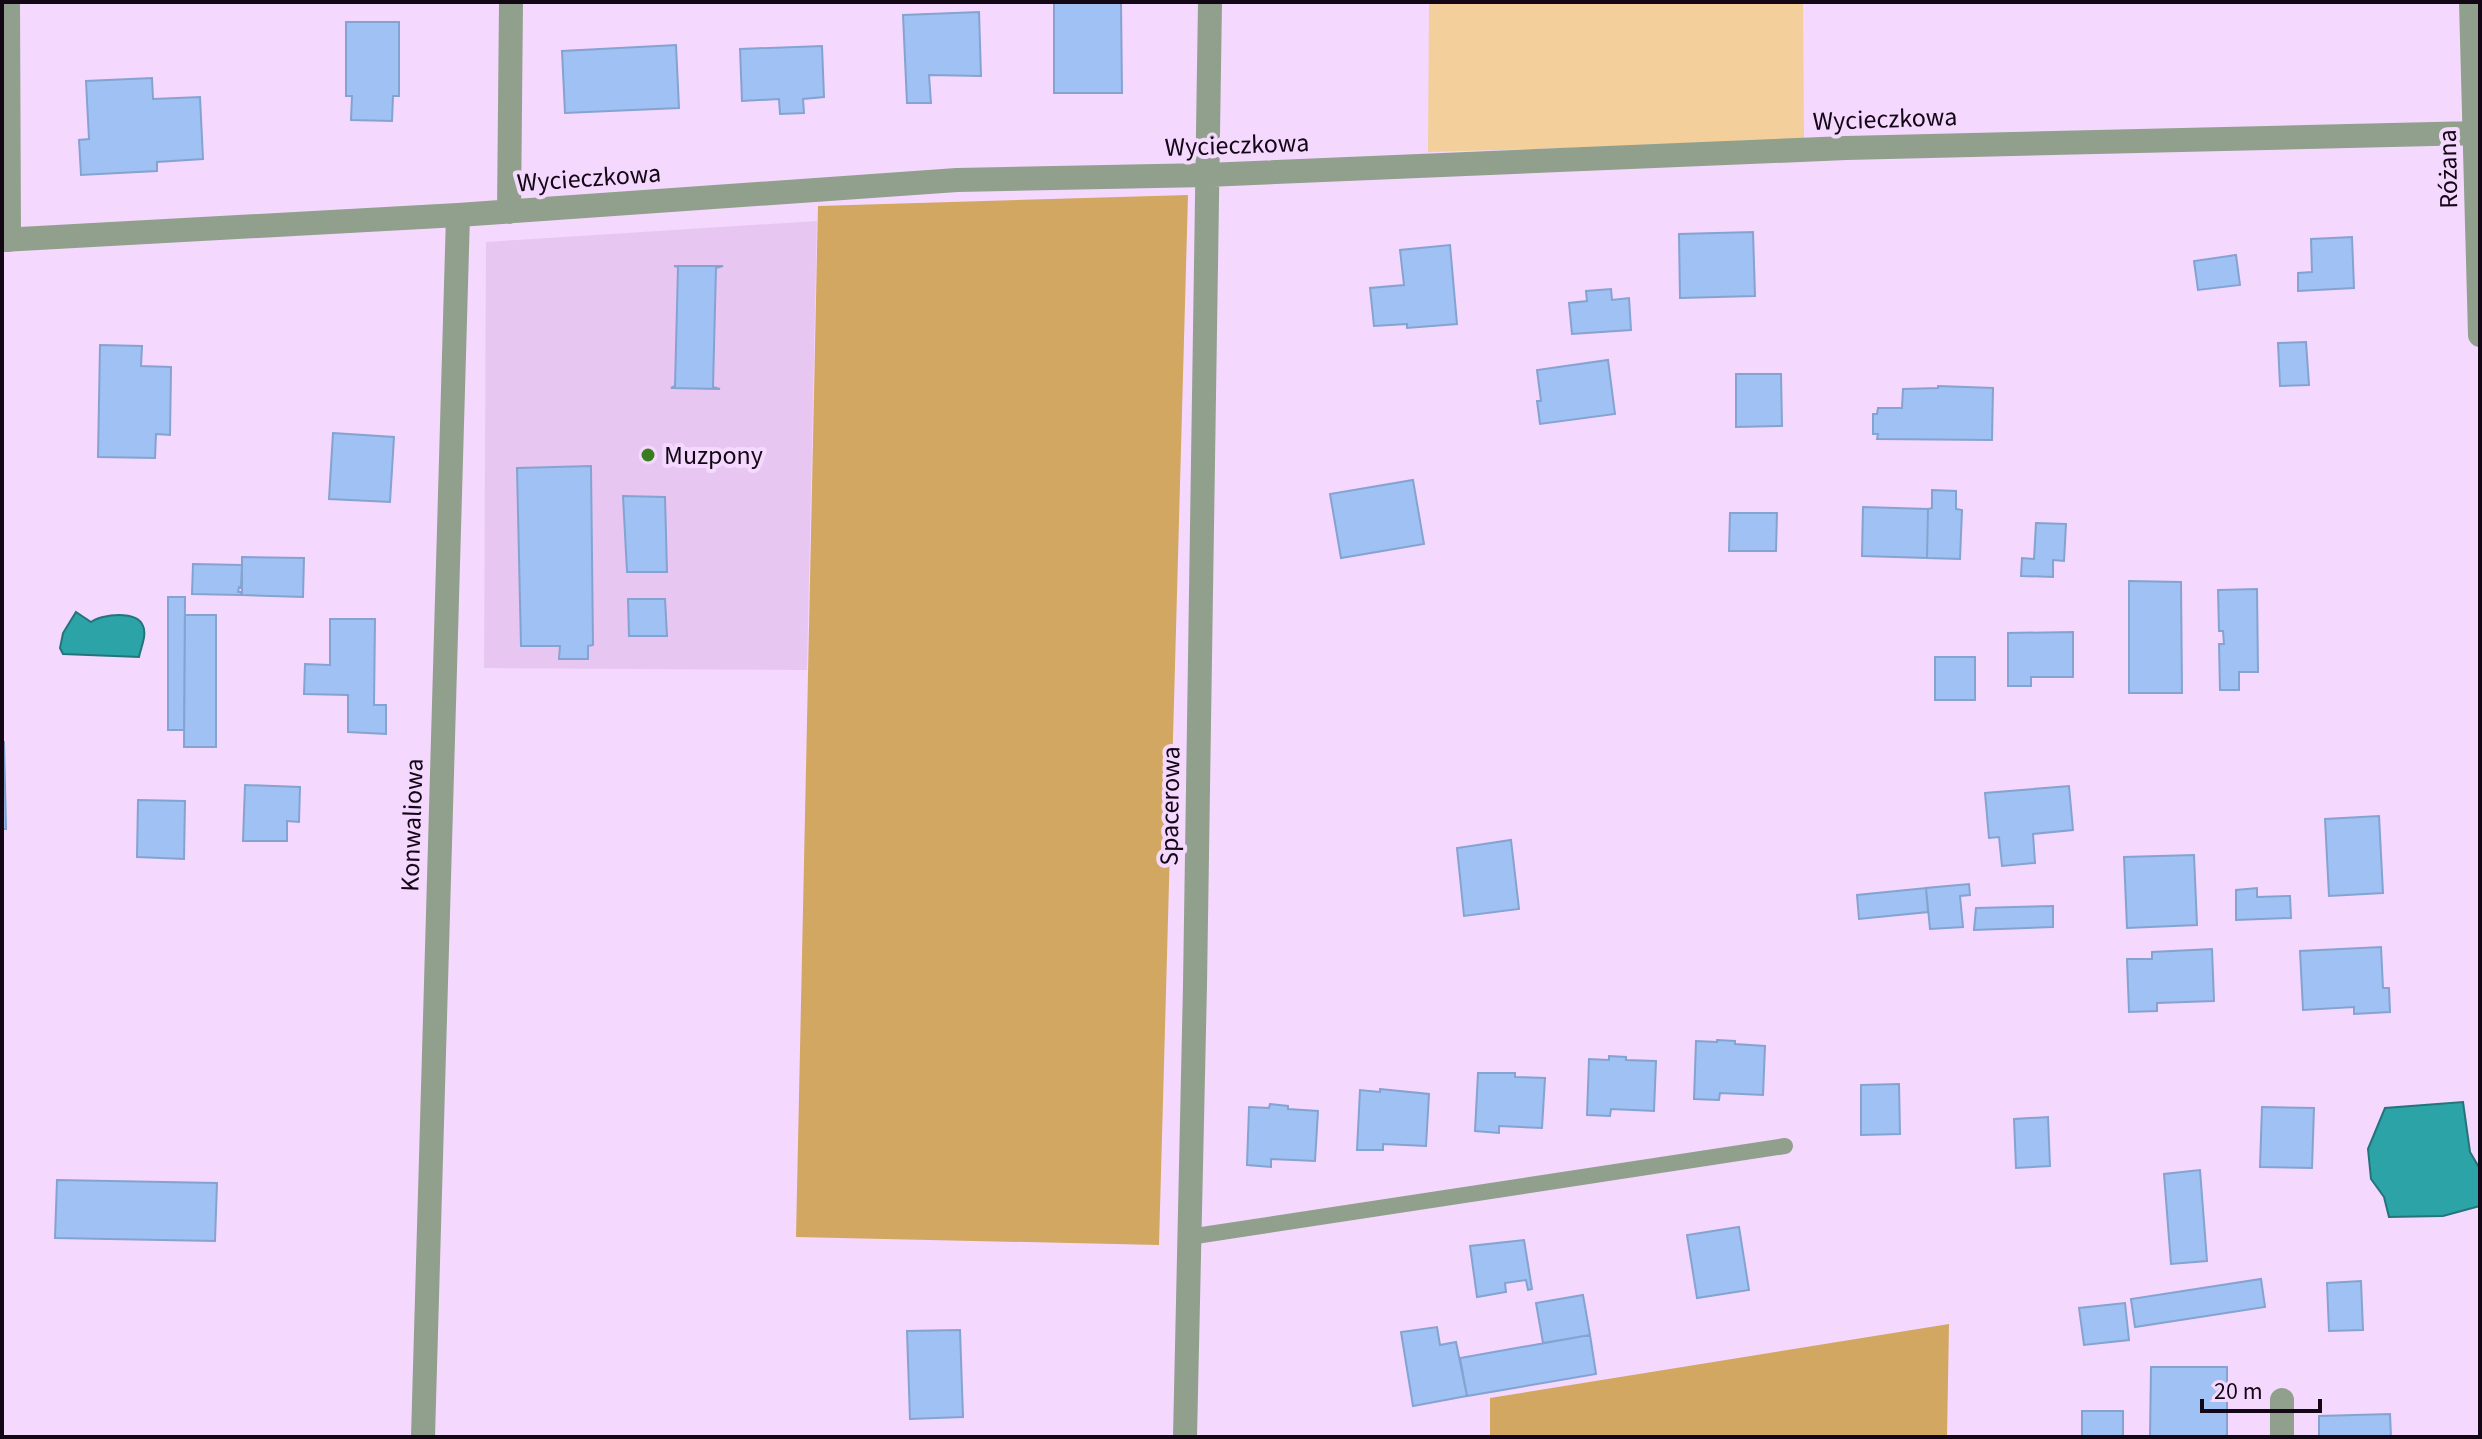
<svg xmlns="http://www.w3.org/2000/svg" width="2482" height="1439" viewBox="0 0 2482 1439" font-family="'Source Sans 3',sans-serif">
<style>
.built{fill:#e7c7f1}
.green{fill:#f2cf9b}
.forest{fill:#d2a762}
.water{fill:#2ba3a7;stroke:#24747c;stroke-width:2}
.building{fill:#9fc1f3;stroke:#85a3d0;stroke-width:2}
.lines{fill:none;stroke-linecap:round;stroke-linejoin:round}
.service{stroke:#90a08c;stroke-width:16}
.minor{stroke:#90a08c;stroke-width:24}
.poi-dot{fill:#3a7d1f;stroke:#f5d8fe;stroke-width:3}
.labels{text-anchor:middle;dominant-baseline:central;stroke-width:8;stroke-linejoin:round;paint-order:stroke}
.street-label{font-size:26px;fill:#130716;stroke:#f5d8fe}
.poi-label{font-size:26px;fill:#130716;stroke:#f5d8fe;text-anchor:start}
</style>
<rect width="100%" height="100%" fill="#f5d8fe"/>
<path class="built" d="M817,221L807,670L484,668L486,242Z"/>
<path class="green" d="M1429,2H1803L1804,141L1428,152Z"/>
<path class="forest" d="M1188,195L1159,1245L796,1237L818,206Z
M1949,1324L1947,1437H1490V1398Z"/>
<path class="water" d="M76,612L91,622C102,614 137,610 143,626C147,635 141,647 139,657L63,654L60,648L63,633Z
M2463,1102L2470,1152L2480,1169V1206L2443,1216L2389,1217L2384,1197L2371,1179L2368,1149L2385,1108Z"/>
<path class="building" d="M1054,2H1121L1122,93H1054Z
M979,12L981,76L929,75L931,103H907L903,15Z
M346,22H399V96H393L392,121L351,120L352,96H346Z
M676,45L679,108L565,113L562,51Z
M822,46L824,97L803,99L804,113L780,114L779,99L742,101L740,49Z
M152,78L153,99L200,97L203,159L157,162V171L81,175L79,140L89,139L86,81Z
M1753,232L1755,296L1680,298L1679,234Z
M2352,237L2354,288L2298,291V273L2312,272L2311,239Z
M1450,245L1457,324L1407,328V324L1374,326L1370,288L1404,285L1400,250Z
M2236,255L2240,285L2198,290L2194,261Z
M674,266H723L716,268L713,387L720,389L671,388L675,386L678,267Z
M1611,289L1612,300L1629,298L1631,330L1572,334L1569,303L1587,301L1586,291Z
M2306,342L2309,385L2280,386L2278,343Z
M100,345L142,346L141,366L171,367L170,435L156,434L155,458L98,457Z
M1608,360L1615,414L1540,424L1537,401H1541L1537,370Z
M1736,374H1781L1782,426L1736,427Z
M1938,386L1993,388L1992,440L1877,439L1878,434H1873V414H1877L1878,408H1902L1903,389L1938,388Z
M333,433L394,437L390,502L329,499Z
M591,466L593,645L588,646V659H559L560,646H521L517,468Z
M1413,480L1424,544L1341,558L1330,494Z
M1932,490L1956,491V509L1962,510L1960,559L1927,558L1928,509L1932,508Z
M623,496L665,497L667,572H627Z
M1863,507L1928,509L1927,558L1862,556Z
M1730,513H1777L1776,551H1729Z
M2036,523L2066,524L2064,561L2053,560V577L2021,576L2022,558L2034,559Z
M242,557L304,558L303,597L242,595Z
M193,564L242,565L241,588L239,587L238,592H241V595L192,594Z
M2129,581L2181,582L2182,693H2129Z
M2257,589L2258,672H2239V690H2220L2219,644H2224L2223,631H2219L2218,590Z
M168,597H185L184,730H168Z
M628,599H665L667,636H629Z
M185,615H216V747H184Z
M330,619H375L374,705H386V734L348,732V695L304,694L305,664L330,665Z
M2073,632V677H2031V686H2008V633Z
M1935,657H1975V700H1935Z
M2,742H4L6,829H2Z
M245,785L300,787L299,822L287,821V841H243Z
M2069,786L2073,830L2033,834L2035,863L2002,866L1999,837L1989,838L1985,793Z
M138,800L185,801L184,859L137,857Z
M2379,816L2383,893L2329,896L2325,819Z
M1511,840L1519,909L1464,916L1457,848Z
M2194,855L2197,925L2127,928L2124,857Z
M1969,884L1970,895L1960,896L1963,927L1930,929L1926,888Z
M1926,888L1928,912L1859,919L1857,895Z
M2257,888V897L2290,896L2291,918L2236,920V890Z
M2053,906V927L1974,930L1976,908Z
M2381,947L2383,988H2389L2390,1012L2354,1014V1007L2303,1010L2300,951Z
M2212,949L2214,1001L2157,1003V1011L2129,1012L2127,959H2152V952Z
M1717,1040L1735,1041V1044L1765,1046L1763,1095L1720,1093L1719,1100L1694,1099L1696,1041L1717,1042Z
M1609,1056L1626,1057V1060L1656,1061L1654,1111L1611,1109L1610,1116L1587,1115L1589,1059L1609,1060Z
M1478,1073H1515V1077L1545,1078L1542,1128L1499,1126V1133L1475,1131Z
M1899,1084L1900,1134L1861,1135V1085Z
M1380,1089L1429,1094L1426,1146L1383,1144V1150H1357L1360,1090L1380,1092Z
M1270,1104L1288,1106V1109L1318,1111L1315,1161L1271,1159V1167L1247,1165L1249,1107L1269,1108Z
M2262,1107L2314,1108L2312,1168L2260,1167Z
M2048,1117L2050,1166L2016,1168L2014,1119Z
M2200,1170L2207,1261L2171,1264L2164,1174Z
M57,1180L217,1183L215,1241L55,1238Z
M1739,1227L1749,1290L1697,1298L1687,1235Z
M1524,1240L1532,1289L1528,1290L1526,1280L1505,1283L1506,1292L1477,1297L1470,1246Z
M2261,1279L2265,1307L2135,1327L2131,1299Z
M2361,1281L2363,1330L2329,1331L2327,1283Z
M1583,1295L1590,1335L1543,1343L1536,1303Z
M2125,1303L2129,1340L2084,1345L2079,1308Z
M1437,1327L1440,1345L1456,1342L1467,1396L1413,1406L1401,1332Z
M960,1330L963,1417L910,1419L907,1331Z
M1590,1335L1596,1374L1467,1396L1460,1358Z
M2151,1367H2227V1437H2150Z
M2082,1411H2123V1437H2082Z
M2390,1414L2391,1437H2319V1416Z"/>
<g class="lines">
<path class="service" d="M1189,1237L1785,1146"/>
<path class="minor" d="M8,2L9,240
M2471,2L2480,335
M509,212L511,2
M2,240L458,215L957,180L1207,175L1846,148L2475,133
M423,1437L458,215
M1185,1437L1195,985L1210,2
M2282,1437V1400"/>
</g>
<circle class="poi-dot" cx="648" cy="455" r="8"/>
<g class="labels">
<g class="street-label">
<text transform="translate(1885 119) rotate(-2)">Wycieczkowa</text>
<text transform="translate(1237 145) rotate(-2)">Wycieczkowa</text>
<text transform="translate(2448 169) rotate(-91)">Różana</text>
<text transform="translate(589 178) rotate(-4)">Wycieczkowa</text>
<text transform="translate(1170 806) rotate(-89)">Spacerowa</text>
<text transform="translate(412 825) rotate(-88)">Konwaliowa</text>
</g>
<g class="poi-label">
<text x="664" y="455">Muzpony</text>
</g>
</g>
<rect width="2482" height="1439" fill="none" stroke="#130716" stroke-width="8"/>
<path d="M2202 1399v12h118v-12" fill="none" stroke="#130716" stroke-width="4"/>
<text x="2214" y="1399" font-size="24" fill="#130716" stroke="#f5d8fe" stroke-width="6" paint-order="stroke">20 m</text>
</svg>
